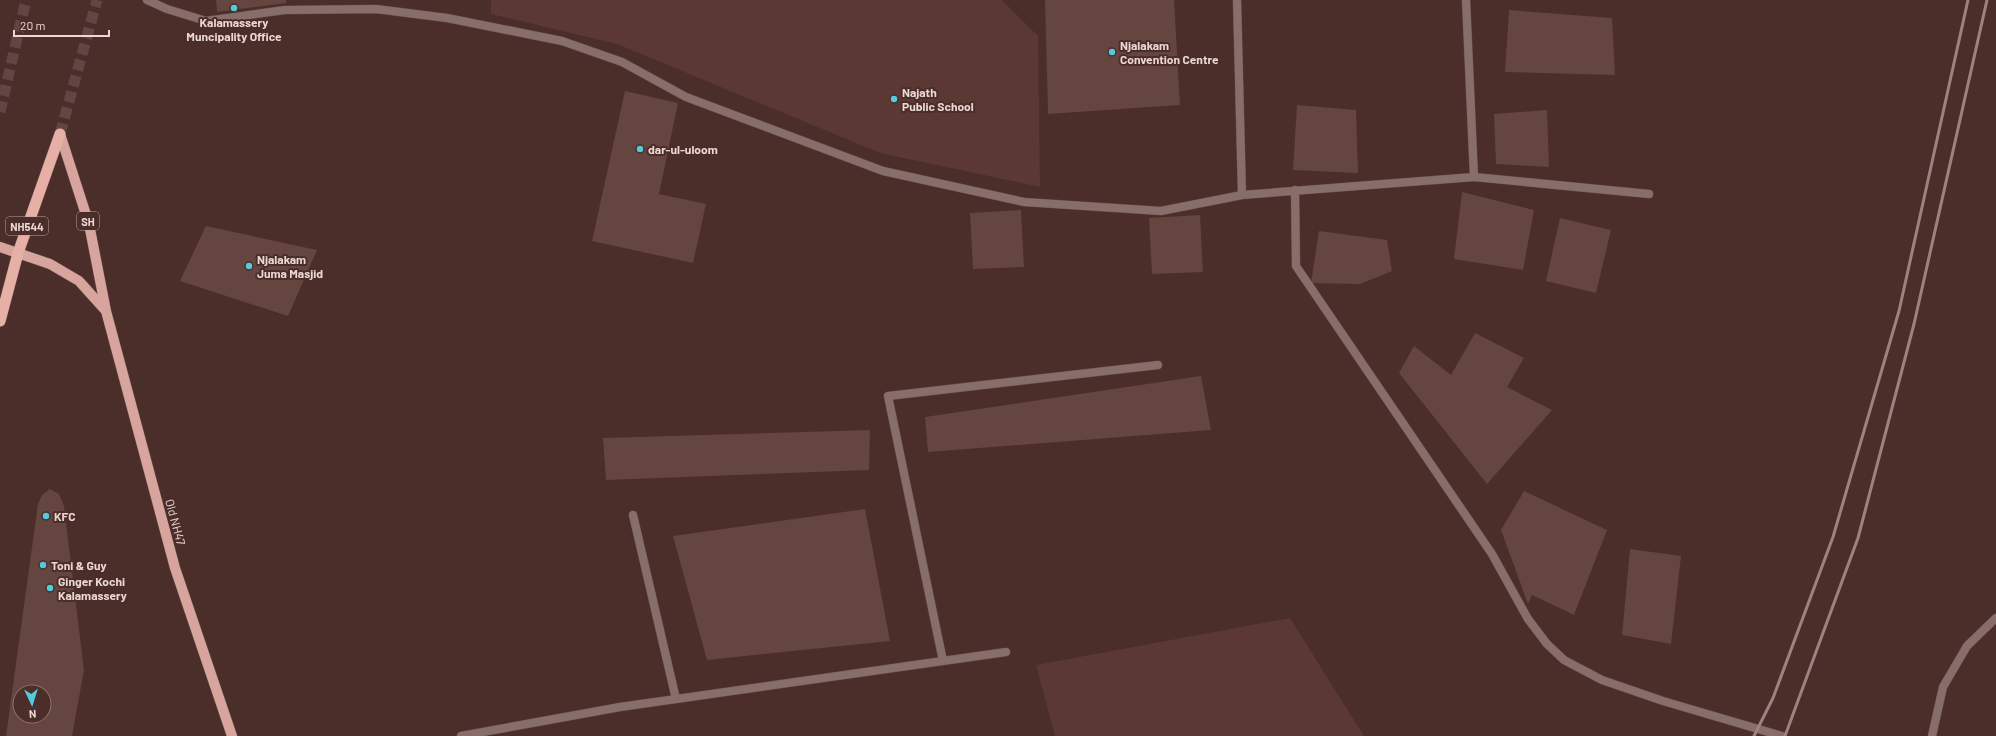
<svg xmlns="http://www.w3.org/2000/svg" width="1996" height="736" viewBox="0 0 1996 736" font-family="Barlow,sans-serif">
<style>
.built{fill:#5b3833}
.building{fill:#644540;fill-rule:evenodd}
.lines{fill:none;stroke-linecap:round;stroke-linejoin:round}
.trunk-tunnel{stroke:#634643;stroke-width:11;stroke-dasharray:11 5.5;stroke-linecap:butt}
.minor-casing{stroke:#684c48;stroke-width:9}
.primary-casing{stroke:#684c48;stroke-width:11}
.trunk-casing{stroke:#684c48;stroke-width:12}
.minor{stroke:#876e6a;stroke-width:8}
.primary{stroke:#d7a59d;stroke-width:10}
.trunk{stroke:#e6b0a7;stroke-width:11}
.rail{stroke:#9c8380;stroke-width:3}
.poi-dot{fill:#53cbdc;stroke:#4b2d29;stroke-width:1.5}
.labels{text-anchor:middle;dominant-baseline:central;stroke-width:4;stroke-linejoin:round;paint-order:stroke}
.shield{fill:#4b2d29;stroke:#bba4a1;stroke-width:1}
.shield-label{font-size:11px;font-weight:bold;fill:#ebd7d4}
.poi-label{font-size:12px;font-weight:bold;fill:#ebd7d4;stroke:#4b2d29;text-anchor:start}
.street-label{font-size:12px;fill:#ebd7d4;stroke:#4b2d29}
</style>
<rect width="100%" height="100%" fill="#4b2d29"/>
<path class="built" d="M491,0H1002L1038,36L1040,187L880,153L617,44L491,14Z
M1290,618L1364,736H1055L1036,665Z"/>
<path class="building" d="M216,0H286V3L217,12Z
M1045,0H1174L1180,105L1048,114Z
M1509,10L1612,18L1615,75L1505,72Z
M625,91L678,103L659,194L706,204L693,263L592,241Z
M1297,105L1356,110L1358,173L1293,170Z
M1547,110L1549,167L1496,164L1494,114Z
M1462,192L1534,210L1523,270L1454,259Z
M1021,210L1024,267L973,269L970,213Z
M1200,215L1203,272L1152,274L1149,218Z
M1560,218L1611,230L1596,293L1546,281Z
M206,226L317,250L288,316L180,281Z
M1319,231L1387,240L1392,271L1360,284L1311,283Z
M1475,333L1524,358L1507,387L1552,410L1487,484L1399,373L1414,346L1451,375Z
M1201,376L1211,430L928,452L925,417Z
M870,430L869,470L606,480L603,438Z
M50,489L59,494L64,506L84,670L72,736H6L38,504L42,495ZM20,692H44V716H20Z
M1524,491L1607,530L1574,615L1532,595L1528,604L1501,530Z
M865,509L890,641L707,660L673,536Z
M1630,549L1681,556L1671,644L1622,635Z"/>
<g class="lines">
<path class="trunk-tunnel" d="M0,112L26,0
M60,134L97,0"/>
<g class="minor-casing">
<path id="minor" d="M147,0L167,9L206,21L285,10L376,9L447,18L562,41L622,62L686,97L883,171L1024,202L1161,211L1242,195L1474,177L1466,0
M1237,0L1242,195
M1474,177L1649,194
M1295,190L1296,266L1492,554L1528,619L1547,644L1564,660L1602,680L1663,701L1782,736
M633,515L676,699
M943,661L888,396L1158,365
M461,736L620,707L1006,652
M1932,736L1943,687L1967,646L1996,618"/>
</g>
<g class="primary-casing">
<path id="primary" d="M60,134L89,224L106,311L175,568L232,736
M0,247L50,264L79,281L106,311"/>
</g>
<g class="trunk-casing">
<path id="trunk" d="M0,321L18,253L60,134"/>
</g>
<use href="#minor" class="minor"/>
<use href="#primary" class="primary"/>
<use href="#trunk" class="trunk"/>
<path class="rail" d="M1754,736L1773,698L1833,537L1899,311L1968,0
M1785,736L1858,538L1914,324L1987,0"/>
</g>
<g class="poi-dot">
<circle cx="234" cy="8" r="4"/>
<circle cx="1112" cy="52" r="4"/>
<circle cx="894" cy="99" r="4"/>
<circle cx="640" cy="149" r="4"/>
<circle cx="249" cy="266" r="4"/>
<circle cx="46" cy="516" r="4"/>
<circle cx="43" cy="565" r="4"/>
<circle cx="50" cy="588" r="4"/>
</g>
<g class="labels">
<g class="shield">
<rect x="77" y="212" width="22" height="18" rx="3"/>
<rect x="6" y="217" width="42" height="18" rx="3"/>
</g>
<g class="shield-label">
<text x="88" y="221">SH</text>
<text x="27" y="226">NH544</text>
</g>
<g class="poi-label">
<text x="234" y="22" text-anchor="middle">Kalamassery<tspan x="234" dy="14">Muncipality Office</tspan></text>
<text x="1120" y="45">Njalakam<tspan x="1120" dy="14">Convention Centre</tspan></text>
<text x="902" y="92">Najath<tspan x="902" dy="14">Public School</tspan></text>
<text x="648" y="149">dar-ul-uloom</text>
<text x="257" y="259">Njalakam<tspan x="257" dy="14">Juma Masjid</tspan></text>
<text x="54" y="516">KFC</text>
<text x="51" y="565">Toni &amp; Guy</text>
<text x="58" y="581">Ginger Kochi<tspan x="58" dy="14">Kalamassery</tspan></text>
</g>
<g class="street-label">
<text transform="translate(176 522) rotate(75)">Old NH47</text>
</g>
</g>
<g transform="translate(32 704) rotate(176)"><circle r="19" fill="#4b2d29" stroke="#8b716d"/>
<path d="M0-3L7 15L0 10L-7 15Z" fill="#53cbdc"/>
<text y="-6" font-size="11" font-weight="bold" text-anchor="middle" fill="#ebd7d4">N</text>
</g>
<path d="M14 30v6h95v-6" fill="none" stroke="#ebd7d4" stroke-width="2"/>
<text x="20" y="30" font-size="12" fill="#ebd7d4" stroke="#4b2d29" stroke-width="3" paint-order="stroke">20 m</text>
</svg>
